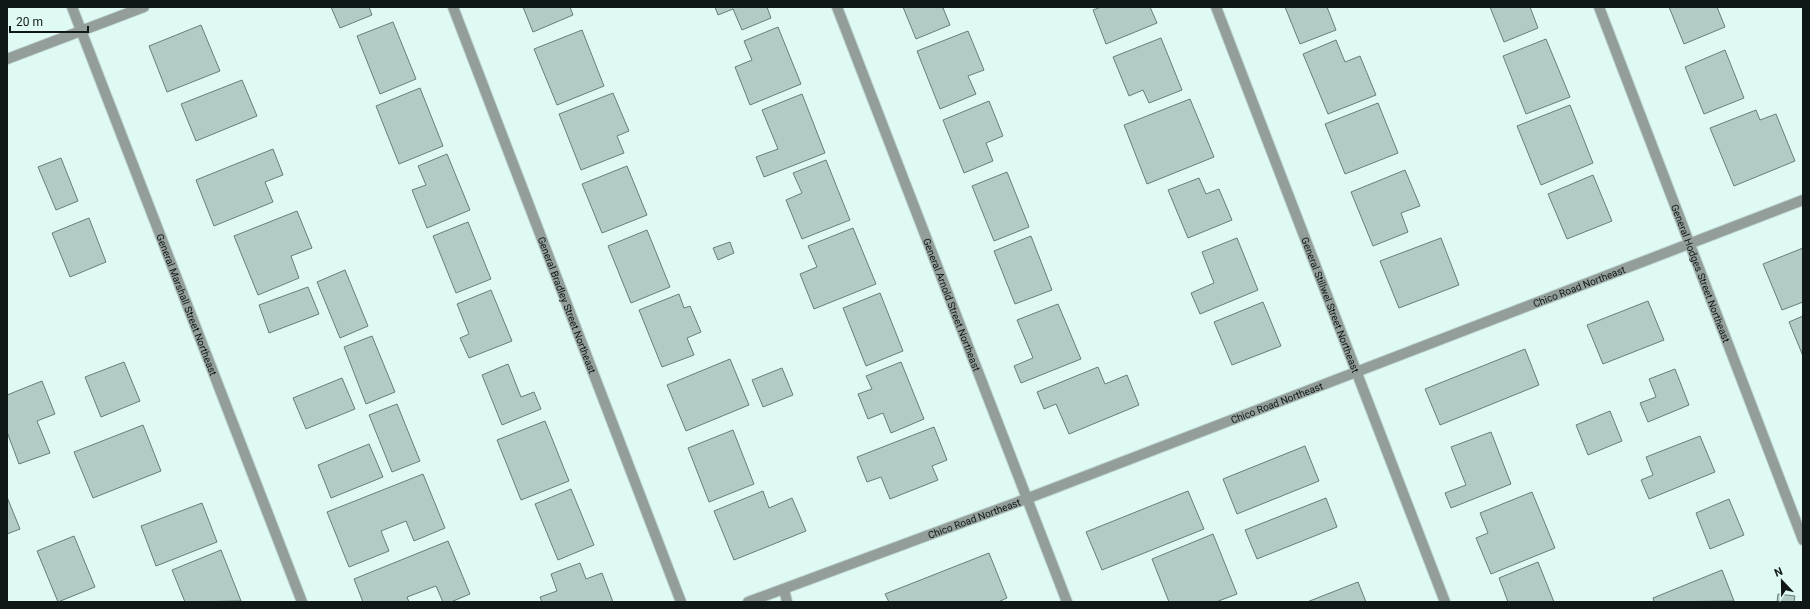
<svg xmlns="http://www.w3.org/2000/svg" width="1810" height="609" viewBox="0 0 1810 609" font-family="Roboto,sans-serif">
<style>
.building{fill:#b2cbc6;stroke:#677f7a}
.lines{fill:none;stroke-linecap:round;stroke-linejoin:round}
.minor-casing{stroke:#bed6d0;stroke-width:12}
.minor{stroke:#939e9b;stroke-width:10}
.labels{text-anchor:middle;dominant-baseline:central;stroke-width:3;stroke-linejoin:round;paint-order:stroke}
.street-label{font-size:10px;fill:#0f1816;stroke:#dffaf4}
</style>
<rect width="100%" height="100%" fill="#dffaf4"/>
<path class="building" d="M331,7H369L372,15L340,28Z
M523,7H570L573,15L533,32Z
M715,7H767L771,18L742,30L733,9L718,15Z
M903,7H946L943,8L950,25L916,39Z
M1101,7H1150L1157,23L1106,44L1093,10Z
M1285,7H1327L1336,30L1300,44Z
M1490,7H1530L1538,28L1504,42Z
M1669,7H1717L1725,27L1684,44Z
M393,22L416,79L380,94L357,36Z
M201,25L220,71L167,92L149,46Z
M778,27L801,84L750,105L735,67L752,60L744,41Z
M582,30L604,86L557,105L534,49Z
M968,31L984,70L968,76L976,94L940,109L917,51Z
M1161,38L1182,90L1149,103L1143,90L1129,96L1113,57Z
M1546,39L1570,97L1526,114L1503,56Z
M1336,40L1345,62L1360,56L1376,95L1328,114L1303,54Z
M1725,50L1744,98L1704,114L1685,67Z
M242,80L257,116L196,141L181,104Z
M420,88L443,146L399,164L376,106Z
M613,93L629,131L617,136L624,153L581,170L559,114Z
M802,94L825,153L764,177L756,157L778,149L762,110Z
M1190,99L1214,157L1147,184L1124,125Z
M989,101L1003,136L986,143L993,161L964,173L943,120Z
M1378,103L1398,153L1345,174L1325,124Z
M1570,105L1593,163L1541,185L1517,126Z
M1756,110L1760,120L1776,114L1795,161L1734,186L1710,128Z
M273,149L283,175L265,182L273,202L214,226L196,180Z
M447,154L470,210L427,228L412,190L426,185L418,166Z
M61,158L78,201L56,210L38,167Z
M826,160L850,220L802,239L786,200L802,193L793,173Z
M627,166L647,215L602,233L582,184Z
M1405,170L1420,206L1401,213L1408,232L1373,246L1351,192Z
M1007,172L1029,227L994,241L972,186Z
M1593,175L1612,221L1567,239L1548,194Z
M1199,178L1206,194L1219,189L1232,220L1188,238L1168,190Z
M297,211L312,248L291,256L299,278L258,295L234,236Z
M89,218L106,262L70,277L52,233Z
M468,222L491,279L456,293L433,236Z
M853,228L876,284L814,309L800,274L817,267L808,246Z
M647,230L670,287L631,303L608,246Z
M1031,236L1052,290L1015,304L994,251Z
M1237,238L1258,290L1200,314L1191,293L1214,283L1202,252Z
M1441,238L1459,285L1399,308L1380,261Z
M730,242L734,253L718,260L713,248Z
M1803,248V302L1782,310L1763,264Z
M345,270L368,326L340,338L317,282Z
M308,287L319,314L269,333L259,305Z
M491,290L512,341L469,358L460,338L469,334L457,304Z
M880,293L903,351L866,366L843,308Z
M679,294L684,308L690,306L701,332L687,338L694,355L662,367L639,310Z
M1648,301L1664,340L1603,364L1587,325Z
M1263,302L1281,346L1232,365L1214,322Z
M1058,304L1081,359L1021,383L1014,366L1033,358L1017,320Z
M1803,316V356L1789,322Z
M372,336L395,392L366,404L344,347Z
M1525,349L1539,385L1440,425L1425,389Z
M730,359L749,405L686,431L667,385Z
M124,362L140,401L101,417L85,377Z
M901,362L924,419L891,433L883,413L868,419L858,394L872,389L866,376Z
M508,364L521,397L534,392L541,409L502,425L482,375Z
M1098,367L1105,384L1127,375L1139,405L1069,434L1056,404L1044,409L1037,392Z
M782,368L793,395L763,407L752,380Z
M1675,369L1689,405L1648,422L1640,403L1656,397L1649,379Z
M342,378L355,409L306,429L293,398Z
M42,381L55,414L37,421L50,453L19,464L7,432V395Z
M397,404L420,461L392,472L369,415Z
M1610,411L1622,441L1588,455L1576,425Z
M545,421L569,481L521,500L497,440Z
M143,425L161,471L93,498L74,452Z
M934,427L947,460L932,466L938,480L890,499L881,477L867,482L857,457Z
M733,430L754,484L709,502L688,448Z
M1491,432L1511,484L1451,508L1445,493L1466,485L1451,447Z
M1700,436L1715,472L1649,499L1641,480L1653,475L1646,457Z
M369,444L383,477L331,498L318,465Z
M1305,446L1319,481L1237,514L1223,479Z
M423,474L445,528L414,541L406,521L381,531L389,551L349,567L327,512Z
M571,489L594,545L558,560L535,504Z
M763,491L769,508L792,498L806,531L734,560L714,511Z
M1188,491L1204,529L1102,570L1086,532Z
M1532,492L1555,548L1491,574L1476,538L1488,533L1480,513Z
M7,497L20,529L7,534Z
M1326,498L1337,527L1257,559L1245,530Z
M1729,499L1744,535L1710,549L1696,513Z
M202,503L217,542L156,566L141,526Z
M1213,534L1237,594L1216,602H1169L1152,559Z
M74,536L95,587L58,602L37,551Z
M448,541L470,594L451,602H443L436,586L407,597L409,602H363L354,579Z
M221,550L241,601L185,602L172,570Z
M989,553L1007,598L998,602H889L885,594Z
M1538,562L1554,602H1508L1499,578Z
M580,563L586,579L602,573L613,602H542L540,597L557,591L551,574Z
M1722,570L1734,601L1654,602L1653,598Z
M1358,582L1366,602H1307Z
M1778,594L1795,596L1794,602H1777Z"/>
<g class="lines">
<g class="minor-casing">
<g id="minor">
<path id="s1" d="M72,7L302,602"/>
<path id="s2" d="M453,7L681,602"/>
<path id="s3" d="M837,7L1067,602"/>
<path id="s4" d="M1216,7L1445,602"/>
<path id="s5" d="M1599,7L1803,540"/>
<path d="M7,59L144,7"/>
<path d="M784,589L787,602"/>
<path id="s6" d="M748,602L1026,499L1803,200"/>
</g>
</g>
<use href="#minor" class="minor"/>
</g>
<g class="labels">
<g class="street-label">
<text stroke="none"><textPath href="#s5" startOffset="285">General Hodges Street Northeast</textPath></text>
<text stroke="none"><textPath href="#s6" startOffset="889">Chico Road Northeast</textPath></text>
<text stroke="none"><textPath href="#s1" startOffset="319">General Marshall Street Northeast</textPath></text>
<text stroke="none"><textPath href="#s2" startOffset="319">General Bradley Street Northeast</textPath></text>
<text stroke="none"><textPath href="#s3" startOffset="319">General Arnold Street Northeast</textPath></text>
<text stroke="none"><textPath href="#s4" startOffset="319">General Stillwel Street Northeast</textPath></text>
<text stroke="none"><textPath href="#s6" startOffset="565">Chico Road Northeast</textPath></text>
<text stroke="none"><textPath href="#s6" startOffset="241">Chico Road Northeast</textPath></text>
</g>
</g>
<rect width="1810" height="609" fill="none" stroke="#0f1816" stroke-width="16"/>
<g transform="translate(1782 581) rotate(338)" stroke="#dffaf4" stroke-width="3" paint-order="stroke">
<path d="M0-3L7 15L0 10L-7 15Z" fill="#0f1816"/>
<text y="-6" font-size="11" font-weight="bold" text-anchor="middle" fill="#0f1816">N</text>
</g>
<path d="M10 26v6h78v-6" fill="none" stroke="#0f1816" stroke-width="2"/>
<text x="16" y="26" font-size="12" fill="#0f1816" stroke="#dffaf4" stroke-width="3" paint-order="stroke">20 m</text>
</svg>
